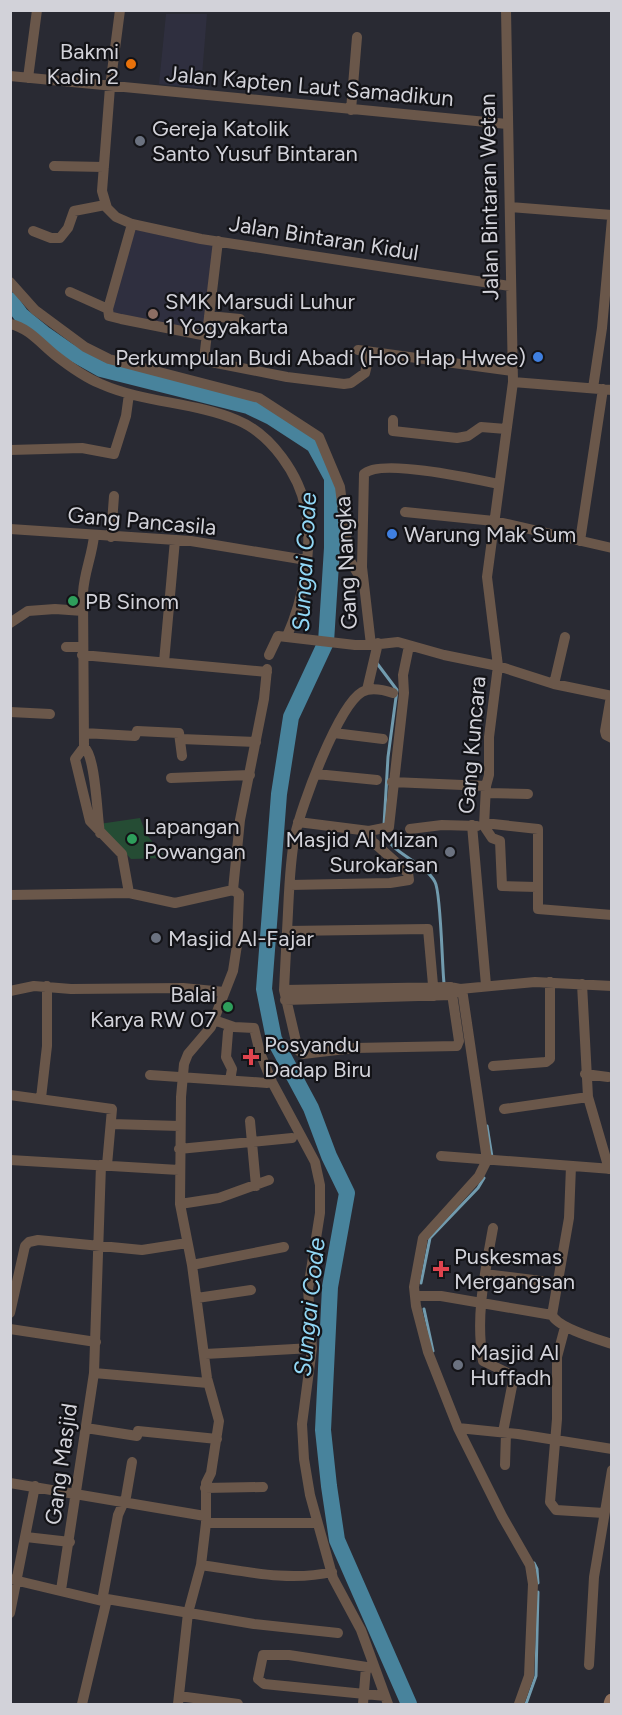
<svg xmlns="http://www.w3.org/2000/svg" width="622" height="1715" viewBox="0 0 622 1715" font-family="Figtree,sans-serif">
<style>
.built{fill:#2f2f3f}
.green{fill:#254c34}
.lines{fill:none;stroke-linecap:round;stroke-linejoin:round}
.stream{stroke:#719bae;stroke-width:3}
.river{stroke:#48839c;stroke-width:16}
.minor{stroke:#6a574a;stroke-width:10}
.secondary{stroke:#8e6f5b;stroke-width:15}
.food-dot{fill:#e8710a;stroke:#131317;stroke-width:2}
.worship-dot{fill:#6b7280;stroke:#131317;stroke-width:2}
.education-dot{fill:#8d6e63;stroke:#131317;stroke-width:2}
.shop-dot{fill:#3f7fe0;stroke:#131317;stroke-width:2}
.leisure-dot{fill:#2e9e5b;stroke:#131317;stroke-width:2}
.health-dot{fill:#e0444e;stroke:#131317;stroke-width:2}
.labels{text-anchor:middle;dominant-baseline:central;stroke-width:4.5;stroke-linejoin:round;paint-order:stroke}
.poi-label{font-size:22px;fill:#d2d2d9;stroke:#131317;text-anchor:start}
.street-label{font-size:22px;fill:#d2d2d9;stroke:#131317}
.water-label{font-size:24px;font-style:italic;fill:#91d7f5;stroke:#131317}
</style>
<rect width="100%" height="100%" fill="#292a33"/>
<path class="built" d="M166,14H207L201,88L159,84Z
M134,230L217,242L205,335L110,314Z"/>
<path class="green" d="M140,818L146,834L166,858L131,859L99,824Z"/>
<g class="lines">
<path class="stream" d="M376,662L397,690L388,757L384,825
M384,831C389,854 423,860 435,882C441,892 442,966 444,983
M487,1126L492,1157
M421,1283L430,1238L478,1188L484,1178
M424,1309L433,1351
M534,1563L537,1569L538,1583
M526,1704L536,1676L538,1592"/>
<path class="river" d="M10,300L21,315L43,333L69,351L101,369L248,406L271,417L314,445L332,478V548L326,642L291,717L279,794L264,989L274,1039L311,1108L329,1156L347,1193L330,1287L323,1430L329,1486L337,1540L409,1704"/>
<path class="minor" d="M120,10L110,87L102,191L107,208L116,217L132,224L201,239L510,286
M10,76L507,124
M28,78L37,10
M351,110L357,37
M54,166L104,167
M510,207L612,215
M33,231L51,238H60L68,228L74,211L105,205
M218,241L204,359L206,361L287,377L344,384L351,383L365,373L370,352
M10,282L35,310L85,347L109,359L259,398L319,437L340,487L349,559L361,579
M70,292L108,309L109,316L121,319L207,336
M108,309L132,224
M209,316L240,319
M10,324C29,328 40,343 55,355C69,366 84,377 101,384C144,403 194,402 237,420C271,434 300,475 306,511C313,549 303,601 287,636
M358,350L512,371
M513,382L612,390
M593,388L602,328L612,219
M393,420V431L457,438L468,436L481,427L506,429
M10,450L82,448L114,454L126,416L129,394
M499,484C475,479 379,458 364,474L362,567L371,645L398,642L444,655L498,666L554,684L612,696
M405,512L494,521L612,548
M10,529L191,541L306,560
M94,536C92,556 84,573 83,593L84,747C96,756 97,817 100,833
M111,537L114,496
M580,541L603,389
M10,623L28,611L55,609L83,611
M66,647H82
M82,655L267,672
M269,655L278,636L355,645H371
M164,662L175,540
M554,684L565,637
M367,690L378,643
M611,696L605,731L606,735L612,738
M10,712L50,714
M84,733L135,736L137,731L179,733L182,756
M334,733L383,739
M181,739L256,742
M84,747L75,759L90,821L122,854L129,893
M316,774L377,780
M171,778L250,775
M392,782L486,786
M486,793L528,794
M484,823L538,829V909L612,915
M472,825L486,985
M484,826L486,786L489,775V737L498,666L487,577L513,382L506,10
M484,826L492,838L500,841L502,886L537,887
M410,829L442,825L477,826
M369,831L389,827L404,693L403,675L409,646
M290,885L390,883L409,880L408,873L372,841L369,831L298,822
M233,890L240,820L264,699L267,669
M10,895L129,893L175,903L233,890
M287,931C289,899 289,866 295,835C301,807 338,706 362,692C371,687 384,690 393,693
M582,984L588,1097L609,1169
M462,989L487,1160L479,1176L423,1238L414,1287L416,1306L428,1352L458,1428L502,1516L530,1565L533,1584L529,1676L519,1704
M284,990L450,987L460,989L535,982L612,986
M10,991L34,986L71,989L183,988L224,992
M434,996L428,929L287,931L284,990L298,1050L303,1054L354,1048L457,1046L459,1041L451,987
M285,1000L452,995L458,991
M214,1020L234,1027L254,1028L260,1053L272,1082L315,1162L320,1185V1213L308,1289L312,1348L302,1424L304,1459L310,1495L333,1578L361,1630L388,1704
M228,1032L226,1057L232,1069L230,1080
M493,1066L546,1062L550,1059V982
M585,1074L608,1077
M150,1075L267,1083
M10,1095L112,1109L107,1165
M41,1098L47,1046V986
M504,1109L588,1097
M250,1121L256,1186
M111,1124L180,1126
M179,1149L292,1138
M441,1156L612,1169
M10,1160L179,1170
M571,1166L569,1218L552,1315C558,1328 597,1339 612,1344
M180,1204L219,1198L269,1180
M493,1228C485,1273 475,1316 483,1361L514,1376L503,1432
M192,1265L284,1247
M485,1274L557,1283
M415,1296H441L552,1315
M197,1298L251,1290
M10,1313L25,1246L29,1242L38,1240L142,1250L187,1243
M565,1327L557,1357V1419L550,1502L556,1510L604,1513
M10,1329L96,1342
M205,1354L312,1348
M94,1373L208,1383
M86,1428L137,1436L138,1431L217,1439
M458,1428L518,1434L612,1449
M505,1465L506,1433
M10,1483L205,1516
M205,1488L263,1487
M206,1523H317
M26,1537L70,1542
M201,1565C244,1571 289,1582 332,1572
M10,1579L102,1601L107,1599L254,1624L338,1633
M61,1590L94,1373L101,1165
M102,1601L118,1515L126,1497L132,1462
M10,1613L35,1486
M589,1665L594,1577L612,1470
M373,1668L289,1655H263L258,1679L264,1684L385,1696
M179,1696L238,1704
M82,1704L107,1599
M178,1704L188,1613L201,1565L206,1523V1483L211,1473L219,1421L207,1378L192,1265L180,1204L181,1097L184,1064L188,1054L211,1027L233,971L237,945L239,894L233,890
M363,1704L366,1667"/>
<path class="secondary" d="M611,1704L612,1701"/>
</g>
<circle class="food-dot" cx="131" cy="64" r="6"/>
<g class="worship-dot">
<circle cx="140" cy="141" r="6"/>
<circle cx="450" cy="852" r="6"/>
<circle cx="156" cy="938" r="6"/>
<circle cx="458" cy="1365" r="6"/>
</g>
<circle class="education-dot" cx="153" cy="314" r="6"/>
<g class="shop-dot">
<circle cx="538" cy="357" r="6"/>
<circle cx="392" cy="534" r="6"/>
</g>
<g class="leisure-dot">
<circle cx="73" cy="601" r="6"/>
<circle cx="132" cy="839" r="6"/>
<circle cx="228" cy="1007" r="6"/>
</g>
<g class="health-dot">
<path d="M248 1048h6v6h6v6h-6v6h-6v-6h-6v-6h6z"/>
<path d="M438 1260h6v6h6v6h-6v6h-6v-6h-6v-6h6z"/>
</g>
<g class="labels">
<g class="poi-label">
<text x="119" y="51" text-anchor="end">Bakmi<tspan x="119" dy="25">Kadin 2</tspan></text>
<text x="152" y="128">Gereja Katolik<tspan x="152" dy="25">Santo Yusuf Bintaran</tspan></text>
<text x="165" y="301">SMK Marsudi Luhur<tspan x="165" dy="25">1 Yogyakarta</tspan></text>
<text x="526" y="357" text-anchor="end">Perkumpulan Budi Abadi (Hoo Hap Hwee)</text>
<text x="404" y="534">Warung Mak Sum</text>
<text x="85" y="601">PB Sinom</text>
<text x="144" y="826">Lapangan<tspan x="144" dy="25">Powangan</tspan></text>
<text x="438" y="839" text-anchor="end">Masjid Al Mizan<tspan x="438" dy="25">Surokarsan</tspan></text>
<text x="168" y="938">Masjid Al-Fajar</text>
<text x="216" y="994" text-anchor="end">Balai<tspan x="216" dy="25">Karya RW 07</tspan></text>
<text x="264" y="1044">Posyandu<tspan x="264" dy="25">Dadap Biru</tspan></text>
<text x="454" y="1256">Puskesmas<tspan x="454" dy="25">Mergangsan</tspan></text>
<text x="470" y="1352">Masjid Al<tspan x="470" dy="25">Huffadh</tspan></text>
</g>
<g class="street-label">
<text transform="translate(310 86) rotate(5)">Jalan Kapten Laut Samadikun</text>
<text transform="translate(489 197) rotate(-91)">Jalan Bintaran Wetan</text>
<text transform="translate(324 238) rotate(9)">Jalan Bintaran Kidul</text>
<text transform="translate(142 521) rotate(5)">Gang Pancasila</text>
<text transform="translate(346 563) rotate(-93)">Gang Nangka</text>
<text transform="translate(472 745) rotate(-85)">Gang Kuncara</text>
<text transform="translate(61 1464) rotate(-82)">Gang Masjid</text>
</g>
<g class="water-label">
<text transform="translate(304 562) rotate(-87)">Sungai Code</text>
<text transform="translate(309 1307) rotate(-84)">Sungai Code</text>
</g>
</g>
<rect width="622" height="1715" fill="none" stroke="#d2d2d9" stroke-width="24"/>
</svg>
